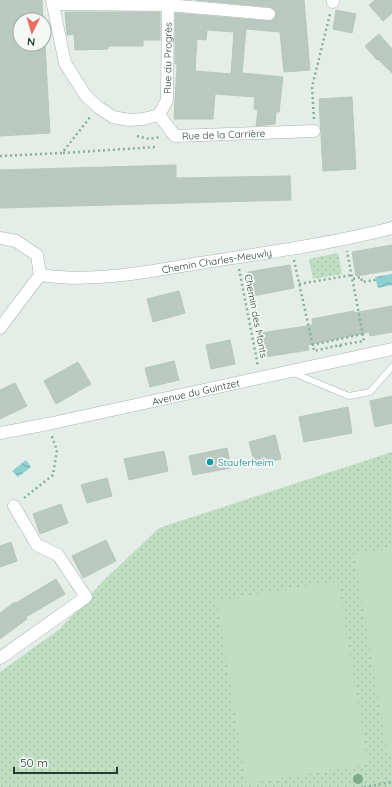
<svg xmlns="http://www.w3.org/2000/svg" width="392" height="787" viewBox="0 0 392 787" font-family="Quicksand,sans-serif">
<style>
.green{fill:url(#green-dots)}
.pitch{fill:#beddc1}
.water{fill:url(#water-waves)}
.building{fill:#b9c8c0;stroke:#b6c7bd;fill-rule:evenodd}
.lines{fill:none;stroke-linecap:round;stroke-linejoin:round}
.service-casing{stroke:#a7b5ad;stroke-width:7}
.minor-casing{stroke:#a7b5ad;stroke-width:13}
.path{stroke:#85b09b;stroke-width:2.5;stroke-dasharray:2 3;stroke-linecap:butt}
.service{stroke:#fff;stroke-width:6}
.minor{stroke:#fff;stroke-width:12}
.tree{fill:#80aa8a}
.culture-dot{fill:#0f9aa8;stroke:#f5f9f6;stroke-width:1.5}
.labels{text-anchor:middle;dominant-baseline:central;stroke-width:3.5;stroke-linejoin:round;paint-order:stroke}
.street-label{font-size:10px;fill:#243e33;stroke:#f5f9f6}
.culture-label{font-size:10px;fill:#0d838f;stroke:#f5f9f6;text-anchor:start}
</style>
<defs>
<pattern id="green-dots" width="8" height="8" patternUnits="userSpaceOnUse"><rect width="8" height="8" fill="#beddc1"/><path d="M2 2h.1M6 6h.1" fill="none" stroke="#a3bfa6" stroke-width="1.8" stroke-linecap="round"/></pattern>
<pattern id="water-waves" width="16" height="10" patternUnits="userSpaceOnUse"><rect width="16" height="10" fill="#8ed0cf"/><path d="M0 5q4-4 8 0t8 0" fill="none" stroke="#74aaa9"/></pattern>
</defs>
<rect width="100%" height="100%" fill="#e4ede7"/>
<path class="green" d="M338,253L342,274L313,279L309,259Z
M392,452V787H0V672L60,629L102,582L159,528Z"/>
<path class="pitch" d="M392,548V756L388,757L354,554Z
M338,581L368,764L246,784L217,601Z"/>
<path class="water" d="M392,274V285L378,288L375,277Z
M26,460L31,467L18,477L12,471Z"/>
<path class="building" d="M0,0H42L43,20H20V44H45L50,133L0,136Z
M196,0H304L310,70L284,72L280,32L246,29L242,73L283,77L279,112H276L275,124L256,126L258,110L254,109L255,97L215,94L213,119H174L177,64H175V13L268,21H272L276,15V11L270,7ZM207,30L234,32L231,74L195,71L197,39L206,40Z
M375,0H392V13L383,21L369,5Z
M336,10L356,14L352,33L333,29Z
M65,12H160V40H143V46H108V49L75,50L74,34L67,35Z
M379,34L392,49V73L378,59L377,60L365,46Z
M352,97L356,169L323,171L319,99Z
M176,165V178L290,176L291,200L0,208V170Z
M392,245V270L356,276L352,252Z
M290,265L294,288L253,296L248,272Z
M179,291L185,313L153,322L147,299Z
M392,306V332L370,336L369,332L308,345L309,350L265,357L261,333L313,325L312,319L354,311V313Z
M230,340L235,364L211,369L206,345Z
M174,361L179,380L150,387L145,368Z
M78,362L91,384L56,404L44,381Z
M15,383L27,406L0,419V390Z
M392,396V423L375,427L370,401Z
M348,407L352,433L304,442L299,417Z
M275,435L281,459L255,465L249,442Z
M227,448L231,468L193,475L189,456Z
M164,451L168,471L129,480L124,459Z
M107,478L112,496L87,503L81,485Z
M61,504L68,523L40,534L33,514Z
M106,540L116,561L83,578L72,556Z
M11,542L17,561L0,567V546Z
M56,579L65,594L26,617L27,619L0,639V613L15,602L16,603Z"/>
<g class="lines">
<g class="service-casing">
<path id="service" d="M291,372L349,396L370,392L392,367"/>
</g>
<g class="minor-casing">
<g id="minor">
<path d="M52,0L65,63L86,96L98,107L113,117L129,120L143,119L159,115"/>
<path d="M333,0V2"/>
<path d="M53,4L168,5L269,14"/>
<path id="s1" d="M159,115L175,136L314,131"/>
<path id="s2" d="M159,115L167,100L168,0"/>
<path d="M0,238L16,241L37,255L40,275L0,328"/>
<path id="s3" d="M40,275C93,283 147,272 200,263C265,253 329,244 392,228"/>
<path id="s4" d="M0,433L48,424L392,349"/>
<path d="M0,658L86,597L58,555L37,545L14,506"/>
</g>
</g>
<path class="path" d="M314,119L312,87L330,14
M137,136L149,139L160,137
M63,153L156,147
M0,156L62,153L91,116
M294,260L314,351L340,345L341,349
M239,269L258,366
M353,279L361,277L362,282L376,280
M299,284L352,275
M312,345L363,334
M340,345L364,341L347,251
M24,498L53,475L57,450L51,434
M364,787L392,782"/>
<use href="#service" class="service"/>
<use href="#minor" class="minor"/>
</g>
<circle class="tree" cx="358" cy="779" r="5"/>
<circle class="culture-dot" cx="210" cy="462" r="4"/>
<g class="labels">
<g class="street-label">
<text stroke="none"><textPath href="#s2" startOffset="59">Rue du Progrès</textPath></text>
<text stroke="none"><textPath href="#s1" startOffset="75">Rue de la Carrière</textPath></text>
<text stroke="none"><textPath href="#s3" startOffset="178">Chemin Charles-Meuwly</textPath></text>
<text transform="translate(256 316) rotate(79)">Chemin des Monts</text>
<text stroke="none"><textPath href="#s4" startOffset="200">Avenue du Guintzet</textPath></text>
</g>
<g class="culture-label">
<text x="218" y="462">Stauferheim</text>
</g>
</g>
<g transform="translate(32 32) rotate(185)"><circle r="19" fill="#f5f9f6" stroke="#a1aea8"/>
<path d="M0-3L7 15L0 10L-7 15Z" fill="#ed6c62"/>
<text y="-6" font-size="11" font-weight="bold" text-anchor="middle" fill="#243e33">N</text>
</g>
<path d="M14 767v6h103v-6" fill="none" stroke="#243e33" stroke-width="2"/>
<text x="20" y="767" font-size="12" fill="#243e33" stroke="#f5f9f6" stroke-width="3" paint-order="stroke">50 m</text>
</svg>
